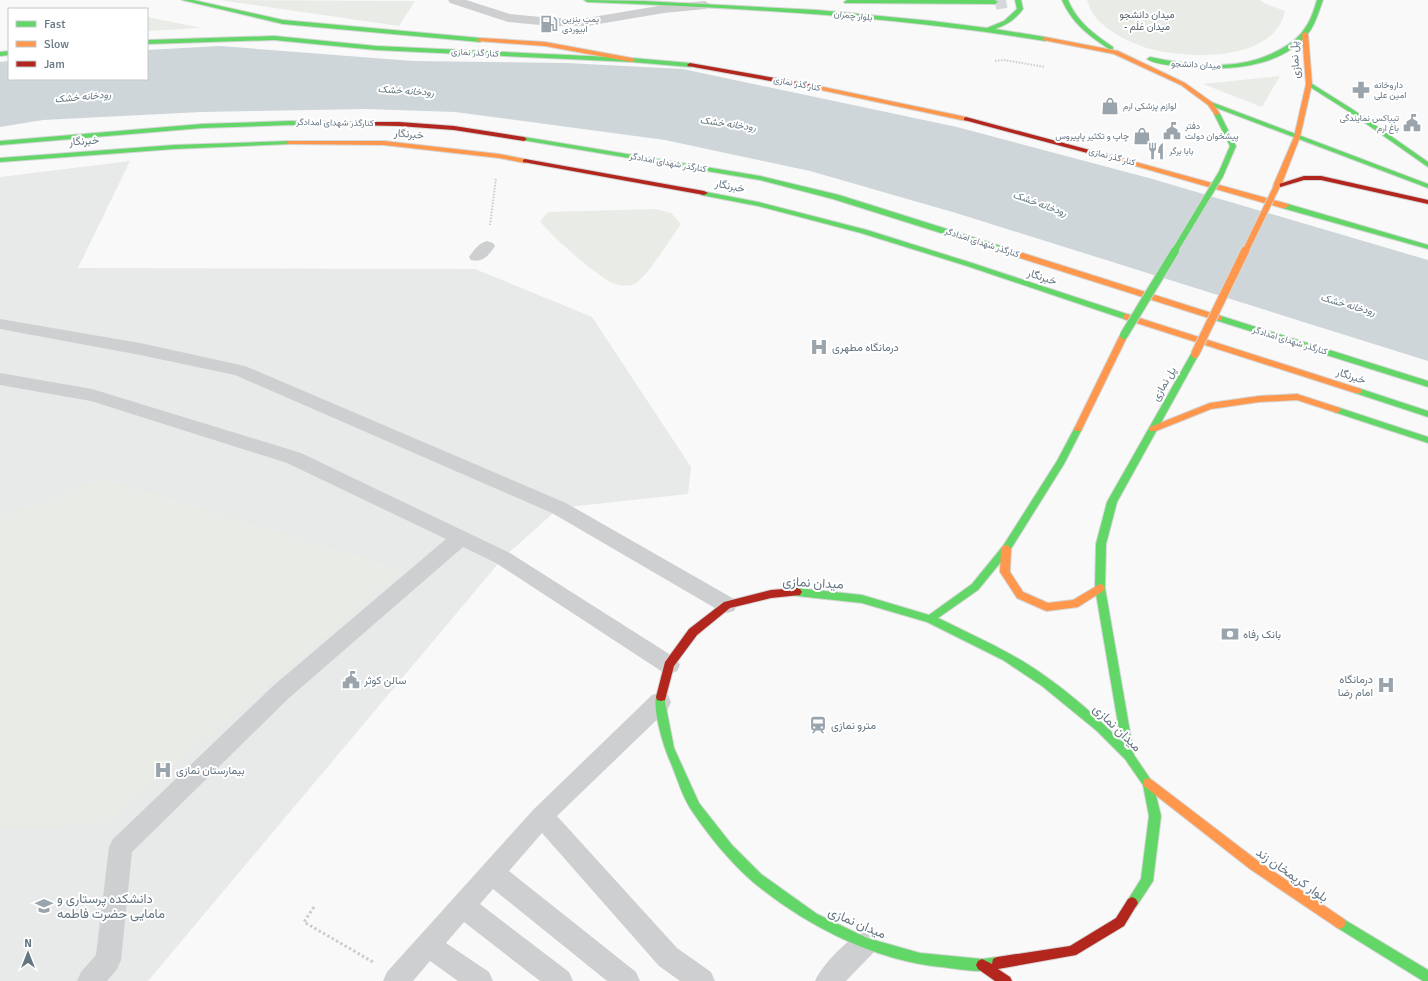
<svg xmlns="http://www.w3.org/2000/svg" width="1428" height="981" viewBox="0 0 1428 981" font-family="Signika,Vazirmatn,sans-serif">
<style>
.built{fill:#e8e9e9}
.green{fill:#e8ebe6}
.water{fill:#ced6d9}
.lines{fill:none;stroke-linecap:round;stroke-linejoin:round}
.primary-tunnel{stroke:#d4d8dc;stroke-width:16;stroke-dasharray:16 8;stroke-linecap:butt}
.fast-casing{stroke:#d5d6d7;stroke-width:2}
.slow-casing{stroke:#d5d6d7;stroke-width:2}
.jam-casing{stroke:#d5d6d7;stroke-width:2}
.path-far1{stroke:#cbcccd;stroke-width:2;stroke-dasharray:1.5 1.5;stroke-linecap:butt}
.path{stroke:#cbcccd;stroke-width:3;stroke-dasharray:2.5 2.5;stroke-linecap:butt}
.lane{fill:#cecfd0;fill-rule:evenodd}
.fast{fill:#63d668;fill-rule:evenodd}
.slow{fill:#ff974d;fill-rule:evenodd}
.jam{fill:#b3261e;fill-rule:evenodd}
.fast-bridge-far1-casing{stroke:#d5d6d7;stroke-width:8;stroke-linecap:butt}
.fast-bridge-casing{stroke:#d5d6d7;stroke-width:10;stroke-linecap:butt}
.slow-bridge-far1-casing{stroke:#d5d6d7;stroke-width:8;stroke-linecap:butt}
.slow-bridge-casing{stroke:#d5d6d7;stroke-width:10;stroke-linecap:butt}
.fast-bridge-far1{stroke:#63d668;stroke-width:6}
.fast-bridge{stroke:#63d668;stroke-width:8}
.slow-bridge-far1{stroke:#ff974d;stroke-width:6}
.slow-bridge{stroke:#ff974d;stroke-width:8}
.labels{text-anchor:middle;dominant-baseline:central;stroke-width:4;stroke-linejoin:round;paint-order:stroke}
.far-street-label{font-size:9px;fill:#657683;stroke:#fff}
.far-poi-label{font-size:9px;fill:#657683;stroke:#fff;text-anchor:start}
.far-neighbourhood-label{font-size:10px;fill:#57646e;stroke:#fff}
.far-water-label{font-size:10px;font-style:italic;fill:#60757c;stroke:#fff}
.street-label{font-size:11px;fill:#657683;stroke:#fff}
.poi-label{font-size:11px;fill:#657683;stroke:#fff;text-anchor:start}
.near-street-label{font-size:13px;fill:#657683;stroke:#fff}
.near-poi-label{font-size:13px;fill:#657683;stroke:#fff;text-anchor:start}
</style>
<rect width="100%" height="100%" fill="#f9f9f9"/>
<path class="built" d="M130,161L78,268L475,269L592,317L691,467L688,494L559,508L503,558L148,981H0V177Z"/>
<path class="green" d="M220,0L415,1L399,26Z
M1087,0H1260L1266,4L1285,11C1275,64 1179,60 1141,46C1125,40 1108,31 1097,19C1092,13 1089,7 1087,0Z
M147,17L202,28L147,31Z
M1280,76L1262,107L1203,84Z
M655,209L671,213L681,224C671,238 649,274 636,283C630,287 622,286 615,284C601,280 549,234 540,221L548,212Z
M103,478L404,570L104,826L0,827V517Z"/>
<path class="water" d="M220,46L413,61L567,63L683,69L957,127L1149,178L1428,260V361L956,213L810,171L665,140L455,112L365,109L201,112L43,120L0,127V62L9,61V79H147V50Z"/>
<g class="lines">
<path class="primary-tunnel" d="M995,2L1006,0"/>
<g class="fast-casing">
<path id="fast" d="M182,0H193L283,20L480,38L483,40L480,42L283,24Z
M584,0L644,1L817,10L932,21L987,28L1004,21L1017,9L1015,0H1021L1023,9C1016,19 1007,25 995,29L1045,37L1048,39L1045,41C893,16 741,8 587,2Z
M847,0H995L998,2L995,4L845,3L844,2Z
M1062,0H1068C1077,22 1094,34 1113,47V49H1109C1089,36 1072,23 1062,0Z
M1317,0H1323C1319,11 1316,22 1310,31C1283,68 1229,71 1189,67C1178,66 1155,65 1147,59L1150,57C1193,66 1239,72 1279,50C1290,44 1299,38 1305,28C1311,20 1314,10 1317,0Z
M274,36L376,46L632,58L690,63L693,65L690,67L632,62L376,50L274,40L147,44V40Z
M9,51V55L0,56V52Z
M1309,82L1352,109L1428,162V167L1348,111L1307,85L1306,84Z
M1211,102L1428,184V188L1209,105V103Z
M1217,112L1220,114L1236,146L1224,174L1221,176L1218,174L1230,146L1214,114Z
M289,121L352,122L355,124L352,126L289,125L202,128L0,145V141L202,124Z
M524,137L760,176L839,195L1004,247L1005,249L1001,251H998L833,199L760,180L522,140V138Z
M289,141L292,143L291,144L174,149L0,162V158L174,145Z
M701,191L758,202L867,230L972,263L1130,315L1131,317L1127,320L1124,319L967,266L861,233L758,206L701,195Z
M1282,204H1288L1428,245V249L1282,208Z
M1218,315L1428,381V387L1215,320L1214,318L1215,316Z
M1195,351L1199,354L1117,502L1106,544L1105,588L1134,755L1153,783L1161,816L1153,881L1136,907L1132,909L1128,907L1126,903L1141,879L1149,816L1143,785L1125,759L1097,731L1042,686L1003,660L927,622L862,603L797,596L794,595L792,592L794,589L797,588L862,595L929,615L972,584L1003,546L1057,461L1075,427H1081L1082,429L1064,464L1009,552L978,590L938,618C962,630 987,641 1010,654C1049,675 1090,710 1121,741L1095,588L1096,544L1107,502L1191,354Z
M1358,388L1428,411V417L1355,393L1354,391L1355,389Z
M1337,407L1428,437V443L1334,412L1333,410Z
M661,693L665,694L666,697L665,702L674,748L699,803L732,845L761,874L817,914L867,938L920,953L982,959L997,957L1001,959L1003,963L1001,967C983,975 960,969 941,967C873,960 805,925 753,882C730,862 709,836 692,811C682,797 677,777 670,761C664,748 651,706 657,694Z
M1340,917L1428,970V981H1423L1336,927L1334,923L1336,919Z"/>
</g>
<g class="slow-casing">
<path id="slow" d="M1305,32L1308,34L1312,84L1300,137L1281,186L1277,188L1273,186L1294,137L1306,84L1302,34Z
M1045,37L1118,51L1185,83L1213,103L1220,114L1215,115L1208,105L1181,85L1114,54L1043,40L1042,39Z
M480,38L545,42L632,58L635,60L632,62L545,46L478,41L477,40Z
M809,84L966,117L969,119L966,121L807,87L806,86Z
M289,141H384L499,154L525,159L528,161L525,163L499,158L384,145L287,144L286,143Z
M1110,155L1288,204L1289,206L1285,208H1282L1108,158L1107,157Z
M998,247H1004L1221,316L1222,318L1221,320H1215L998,251Z
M1127,314L1361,389L1362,391L1361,393H1355L1124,319L1123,317L1124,315Z
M1124,332L1128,335L1082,429L1081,431H1075L1074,429L1120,335Z
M1297,394L1340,408L1341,410L1337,413L1297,400L1259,402L1211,409L1156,431H1150L1149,429L1150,427L1210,403L1259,396Z
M1006,545L1009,546L1011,549L1010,572L1023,592L1048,603L1073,600L1100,584L1103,585L1105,588L1103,591L1078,607L1047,611L1044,610L1017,598L1002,575L1000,572L1001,549L1003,546Z
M1148,778L1152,780L1258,861L1344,919L1346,923L1344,927L1340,929L1336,927L1250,869L1144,786L1143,783L1144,780Z"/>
</g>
<g class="jam-casing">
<path id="jam" d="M690,63L809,84L812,86L809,88L688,66L687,65Z
M966,117L1112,156L1113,157L1110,159L964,120V118Z
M352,122H399L454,126L524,137L527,139L524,141L454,130L399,126L350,125L349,124Z
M525,159L704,191L708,193L704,195L523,162V160Z
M1321,176L1428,200V204L1321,180H1304L1277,188L1273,186L1304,176Z
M797,588L800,589L802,592L800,595L771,598L730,608L697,635L674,666L665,700L661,701L657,700L656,697L665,662L689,629L724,602L771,590Z
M1132,897L1136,899L1138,903L1124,926L1076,955L998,969L1010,977L1012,981H995L978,969L976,965L978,961L982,959L992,964L993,959L997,957L1070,946L1116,918L1128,899Z"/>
</g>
<path class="path-far1" d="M995,61L1004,60L1045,67
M490,225L496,178"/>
<path class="path" d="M314,907L304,922L373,962"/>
<path class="lane" d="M448,0H466L510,14L551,18H587L664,5L705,1L711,5L705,9L664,13L587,26H551L508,22L450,3Z
M487,241L493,243L495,246C489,255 483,263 471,260L469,257C474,250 479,243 487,241Z
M0,319L140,343L245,366L566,503L734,599L737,605L734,611L727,613L720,611L552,513L235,375L140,355L0,329Z
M0,373L92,389L301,453L510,553L677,659L680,665L677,671L669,674L661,671L496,563L463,547L289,698L132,852L121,960L117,969L107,981H77L81,972L96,955L109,847L113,839L273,686L446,539L287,463L91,401L0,385Z
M660,693L668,695L671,702L668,709L557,816L677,948L711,972L715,981H680L659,966L542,833L509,871L636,972L640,981H607L493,889L480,904L569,972L573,981H540L464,922L446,943L489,972L493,981H458L430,961L413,981H383L387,972L534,809L652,695Z
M865,931L874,934L878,943L874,952L846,981H815C822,965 849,937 865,931Z"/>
<use href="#fast" class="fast"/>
<use href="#slow" class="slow"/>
<use href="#jam" class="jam"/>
<g class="fast-bridge-far1-casing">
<path id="fast-bridge-far1" d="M1174,252L1221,174"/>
</g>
<g class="fast-bridge-casing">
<path id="fast-bridge" d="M1124,335L1175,251"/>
</g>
<g class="slow-bridge-far1-casing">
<path id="slow-bridge-far1" d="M1245,252L1277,186"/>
</g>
<g class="slow-bridge-casing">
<path id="slow-bridge" d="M1195,354L1245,251"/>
</g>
<use href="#fast-bridge-far1" class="fast-bridge-far1"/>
<use href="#fast-bridge" class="fast-bridge"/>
<use href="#slow-bridge-far1" class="slow-bridge-far1"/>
<use href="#slow-bridge" class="slow-bridge"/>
</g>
<defs>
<g id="fuel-bare" transform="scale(1.38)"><path d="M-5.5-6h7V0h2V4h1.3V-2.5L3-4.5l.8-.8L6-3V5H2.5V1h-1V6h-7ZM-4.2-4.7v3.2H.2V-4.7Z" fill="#99a4ac" stroke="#fff" stroke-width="2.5" paint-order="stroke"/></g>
<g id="pharmacy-bare" transform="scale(1.38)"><path d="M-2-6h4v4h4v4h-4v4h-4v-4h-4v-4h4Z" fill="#99a4ac" stroke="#fff" stroke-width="2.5" paint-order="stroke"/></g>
<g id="shop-bare" transform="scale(1.38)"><path d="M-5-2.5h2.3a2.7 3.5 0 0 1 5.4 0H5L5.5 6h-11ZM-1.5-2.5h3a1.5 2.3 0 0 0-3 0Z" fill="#99a4ac" stroke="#fff" stroke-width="2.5" paint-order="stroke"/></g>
<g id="civic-bare" transform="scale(1.38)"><path d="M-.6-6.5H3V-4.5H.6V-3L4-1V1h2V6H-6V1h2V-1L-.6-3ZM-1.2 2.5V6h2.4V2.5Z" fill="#99a4ac" stroke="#fff" stroke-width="2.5" paint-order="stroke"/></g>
<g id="restaurant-bare" transform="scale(1.38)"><path d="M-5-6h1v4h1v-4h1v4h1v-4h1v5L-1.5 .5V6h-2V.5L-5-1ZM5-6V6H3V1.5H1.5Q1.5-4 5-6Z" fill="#99a4ac" stroke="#fff" stroke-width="2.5" paint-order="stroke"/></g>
<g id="hospital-bare" transform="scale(1.38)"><path d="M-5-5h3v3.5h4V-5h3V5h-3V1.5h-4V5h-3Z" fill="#99a4ac" stroke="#fff" stroke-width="2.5" paint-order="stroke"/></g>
<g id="bank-bare" transform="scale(1.38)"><path d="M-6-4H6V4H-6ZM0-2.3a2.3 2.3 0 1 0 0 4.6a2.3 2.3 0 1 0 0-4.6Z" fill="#99a4ac" stroke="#fff" stroke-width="2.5" paint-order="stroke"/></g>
<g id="station-bare" transform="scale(1.38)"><path d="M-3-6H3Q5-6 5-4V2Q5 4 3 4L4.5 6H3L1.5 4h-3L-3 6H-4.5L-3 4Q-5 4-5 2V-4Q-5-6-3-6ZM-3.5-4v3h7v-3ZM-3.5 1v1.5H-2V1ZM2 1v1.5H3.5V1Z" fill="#99a4ac" stroke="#fff" stroke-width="2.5" paint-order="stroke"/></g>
<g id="university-bare" transform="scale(1.38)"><path d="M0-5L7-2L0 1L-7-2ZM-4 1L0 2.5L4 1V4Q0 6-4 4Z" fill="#99a4ac" stroke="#fff" stroke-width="2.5" paint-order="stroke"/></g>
</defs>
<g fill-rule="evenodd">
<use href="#fuel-bare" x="549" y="24"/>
<use href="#pharmacy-bare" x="1361" y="90"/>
<use href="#shop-bare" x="1110" y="106"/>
<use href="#civic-bare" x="1412" y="123"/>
<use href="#civic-bare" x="1172" y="131"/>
<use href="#shop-bare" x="1142" y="136"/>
<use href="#restaurant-bare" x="1156" y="151"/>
<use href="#hospital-bare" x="819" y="347"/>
<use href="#bank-bare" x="1230" y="634"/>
<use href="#civic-bare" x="351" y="680"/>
<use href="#hospital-bare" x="1386" y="685"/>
<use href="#station-bare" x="818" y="725"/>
<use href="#hospital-bare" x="163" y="770"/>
<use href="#university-bare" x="44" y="906"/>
</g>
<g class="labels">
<g class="far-street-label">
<text transform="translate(853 16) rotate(6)">بلوار چمران</text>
<text transform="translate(475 53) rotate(3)">کنار گذر نمازی</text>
<text transform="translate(1196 65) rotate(3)">میدان دانشجو</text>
<text transform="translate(797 84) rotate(11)">کنار گذر نمازی</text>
<text transform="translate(335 123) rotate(1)">کنارگذر شهدای امدادگر</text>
<text transform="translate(1112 157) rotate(15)">کنار گذر نمازی</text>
<text transform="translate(668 163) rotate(10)">کنارگذر شهدای امدادگر</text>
<text transform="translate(982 243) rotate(18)">کنارگذر شهدای امدادگر</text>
<text transform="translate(1290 341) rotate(17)">کنارگذر شهدای امدادگر</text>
</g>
<g class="far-poi-label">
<text x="562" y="19">پمپ بنزین<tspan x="562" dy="10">ابیوردی</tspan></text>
<text x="1374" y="85">داروخانه<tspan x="1374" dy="10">امین علی</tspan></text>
<text x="1123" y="106">لوازم پزشکی ارم</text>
<text x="1399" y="118" text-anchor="end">تیپاکس نمایندگی<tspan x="1399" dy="10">باغ ارم</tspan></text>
<text x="1185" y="126">دفتر<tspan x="1185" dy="10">پیشخوان دولت</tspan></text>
<text x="1129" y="136" text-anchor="end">چاپ و تکثیر پاپیروس</text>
<text x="1169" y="151">بابا برگر</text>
</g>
<g class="far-neighbourhood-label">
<text x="1147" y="15">میدان دانشجو<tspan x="1147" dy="12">- میدان عَلَم</tspan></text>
</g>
<g class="far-water-label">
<text transform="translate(406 91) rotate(4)">رودخانه خشک</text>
<text transform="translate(83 97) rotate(-5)">رودخانه خشک</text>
<text transform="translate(728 124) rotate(8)">رودخانه خشک</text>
<text transform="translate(1040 204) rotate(20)">رودخانه خشک</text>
<text transform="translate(1348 305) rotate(16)">رودخانه خشک</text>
</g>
<g class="street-label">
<text transform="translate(1295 60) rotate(-94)">پل نمازی</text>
<text transform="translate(409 134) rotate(5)">خبرنگار</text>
<text transform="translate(84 141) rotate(-4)">خبرنگار</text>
<text transform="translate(730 186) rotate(11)">خبرنگار</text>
<text transform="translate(1042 277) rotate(18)">خبرنگار</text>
<text transform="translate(1351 376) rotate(18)">خبرنگار</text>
<text transform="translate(1164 384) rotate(-60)">پل نمازی</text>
</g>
<g class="poi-label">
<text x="832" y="347">درمانگاه مطهری</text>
<text x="1243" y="634">بانک رفاه</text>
<text x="1373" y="679" text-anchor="end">درمانگاه<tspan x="1373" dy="13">امام رضا</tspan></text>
<text x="364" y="680">سالن کوثر</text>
<text x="831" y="725">مترو نمازی</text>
<text x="176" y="770">بیمارستان نمازی</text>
</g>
<g class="near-street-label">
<text transform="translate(813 583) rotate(3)">میدان نمازی</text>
<text transform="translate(1117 728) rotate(44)">میدان نمازی</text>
<text transform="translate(1292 875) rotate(35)">بلوار کریمخان زند</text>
<text transform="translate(857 923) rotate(23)">میدان نمازی</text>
</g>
<g class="near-poi-label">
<text x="57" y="899">دانشکده پرستاری و<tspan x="57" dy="15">مامایی حضرت فاطمه</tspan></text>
</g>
</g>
<rect x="8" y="8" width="140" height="72" fill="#ffffff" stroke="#c1c8cd"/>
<rect x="16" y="21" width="20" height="6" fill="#63d668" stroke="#c1c8cd"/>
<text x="44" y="28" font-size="12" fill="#657683">Fast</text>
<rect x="16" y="41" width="20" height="6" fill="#ff974d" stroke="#c1c8cd"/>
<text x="44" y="48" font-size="12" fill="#657683">Slow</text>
<rect x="16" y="61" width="20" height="6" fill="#b3261e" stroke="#c1c8cd"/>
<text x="44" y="68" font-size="12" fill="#657683">Jam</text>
<g transform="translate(28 953)" stroke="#ffffff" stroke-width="3" paint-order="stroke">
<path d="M0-3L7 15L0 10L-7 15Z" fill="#657683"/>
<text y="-6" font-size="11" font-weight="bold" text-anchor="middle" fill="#657683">N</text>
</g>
</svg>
